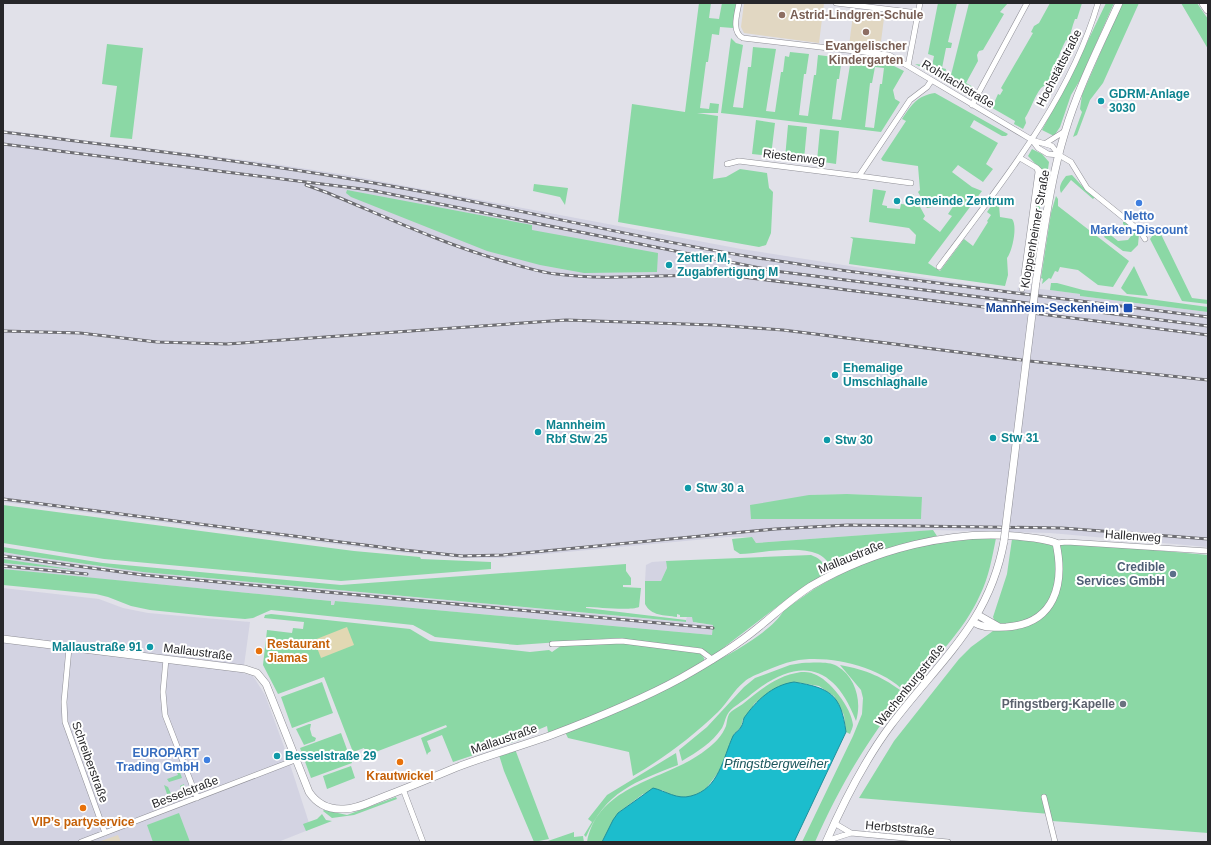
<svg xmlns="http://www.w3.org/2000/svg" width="1211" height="845" viewBox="0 0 1211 845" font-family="Helvetica,sans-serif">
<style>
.built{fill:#d3d3e2;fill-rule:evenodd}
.industrial{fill:#e4d1e2}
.education{fill:#e1d7c2}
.green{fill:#8bd8a5;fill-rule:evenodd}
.sand{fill:#e2d8b3}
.water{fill:#1cbdcd;stroke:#1f909c}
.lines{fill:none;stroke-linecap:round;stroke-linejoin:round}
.street-casing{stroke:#8f8f96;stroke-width:6}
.secondary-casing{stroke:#8f8f96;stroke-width:8}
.highway-casing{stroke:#8f8f96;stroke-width:10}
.street{stroke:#fff;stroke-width:5}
.secondary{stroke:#fff;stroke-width:7}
.highway{stroke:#fff;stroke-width:9}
.rail-casing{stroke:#6d6d72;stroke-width:3}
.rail{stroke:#fff;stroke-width:1.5;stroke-dasharray:4.5;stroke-linecap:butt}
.secondary-bridge-casing{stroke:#8f8f96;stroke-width:8;stroke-linecap:butt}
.secondary-bridge{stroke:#fff;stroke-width:7}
.education-dot{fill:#8d6e63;stroke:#fff;stroke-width:1.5}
.culture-dot{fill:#0f9aa8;stroke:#fff;stroke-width:1.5}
.shop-dot{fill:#3f7fe0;stroke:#fff;stroke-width:1.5}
.transit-dot{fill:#1a4fb4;stroke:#fff;stroke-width:1.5}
.service-dot{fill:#5c6f8a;stroke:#fff;stroke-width:1.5}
.food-dot{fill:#e8710a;stroke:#fff;stroke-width:1.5}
.worship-dot{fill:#6b7280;stroke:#fff;stroke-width:1.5}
.labels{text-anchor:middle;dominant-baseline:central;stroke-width:4;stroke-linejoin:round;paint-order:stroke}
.education-label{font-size:12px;font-weight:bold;fill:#785e54;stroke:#fff;text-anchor:start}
.street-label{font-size:12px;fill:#27272a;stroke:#fff}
.culture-label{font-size:12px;font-weight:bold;fill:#0d838f;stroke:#fff;text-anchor:start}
.shop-label{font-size:12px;font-weight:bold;fill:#366cbe;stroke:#fff}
.transit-label{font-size:12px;font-weight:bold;fill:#164399;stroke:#fff;text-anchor:end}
.service-label{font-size:12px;font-weight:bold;fill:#4e5e75;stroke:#fff;text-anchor:end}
.food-label{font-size:12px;font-weight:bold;fill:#c56008;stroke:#fff}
.worship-label{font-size:12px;font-weight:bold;fill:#5b616d;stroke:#fff;text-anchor:end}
.water-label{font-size:13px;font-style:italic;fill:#1b565d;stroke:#fff}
</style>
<rect width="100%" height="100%" fill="#e1e1e9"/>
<path class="built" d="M3,130L261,162L347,175L741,249L965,284L1017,291L1018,287L1050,290L1080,294V296L1208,312V547L1050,533L933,530L756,543L752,537H728L503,558H462L404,553L3,502ZM847,494L922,497L921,519H752L810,495Z
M3,552L83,564L183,576L685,622L687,617H692L695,623L713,625L712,635L335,601L334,605H330L331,601L18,571L3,569V563L64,569L3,559Z
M666,561L667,568L661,581H645L646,565L652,562Z
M3,588L99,599L123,608L148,613L250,622L243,673L253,676L265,695L286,752L311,829L278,842H3Z"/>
<path class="industrial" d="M1097,96L1108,105L1105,109L1094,100Z"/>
<path class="education" d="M744,3H824L819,43L744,33L741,27Z
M853,15L884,18L880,49L849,46Z
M118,835L121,842H98Z"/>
<path class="green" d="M699,3H711L709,18L719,19L722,3H736L733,28L720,27L719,35L712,34L708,62H706L700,108L709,109L710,103L719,104L718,113H697L718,116L713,179L726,177L740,169L767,173L769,188L773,192L771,233L766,245L759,247L618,222L632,104L685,112Z
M938,3H957L948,42L952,43L951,48H946L942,68L946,69L944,79L915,64L932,66L934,56L928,54Z
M969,3H1008L1000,12L1004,14L983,50L979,51L977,55L978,61L966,83L973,87L974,91L971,97L949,83Z
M1050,3H1082L1077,19H1075C1072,26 1071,34 1068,41L1066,40C1059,53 1055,69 1048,82C1046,85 1043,86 1041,88C1034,97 1031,109 1025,118L1026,123L1023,129L1014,124L1015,121L982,102L984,98L994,103L998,94L1000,95L1003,90L1001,88L1033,33L1031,32L1034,26L1039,23Z
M1106,3H1114L1080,80L1071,95L1060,127L1054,136L1042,130L1069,80Z
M1122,3H1139L1103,83L1090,100L1077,135L1073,137L1082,112L1080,109L1082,95Z
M1181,3H1197L1208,19V49Z
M731,38L736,43L743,45L733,107L743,108L748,67H751L753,47L776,49L766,111L775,112L781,72H783L785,56L789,57L790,52L809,54L806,74H804L799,115L808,116L814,75H816L818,55L842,58L839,79H837L832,119L841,120L851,59L890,64L904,71L893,90L895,99L900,102L881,132L721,113ZM875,67L884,68L882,84H880L874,128L865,127L870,83H872Z
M107,44L143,48L132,139L110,137L117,86L102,84Z
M935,93L1008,134L1006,136H1002L974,120L970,127L998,143L986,164L993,169L983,182L958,165L952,172L972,187L982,191L928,263L940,271L964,239L973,246L988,222L987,221L991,215L987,212L994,202L999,205L1000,217L1012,219C1018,226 1012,252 1007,258L1008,275L1005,286L849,264L853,239L850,237L915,244L916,235L909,228L869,222L873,189L886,191L882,205L887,206V208L900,209L901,204L912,205L913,194L925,216L923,219L940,232L952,216L948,214L954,205L942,196L932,207L927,208L918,192L920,190L918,166L883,161L881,159L906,121L902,119C912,104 917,96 935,93Z
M756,120L775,123L771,156L752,154Z
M788,125L807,127L804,160L785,158Z
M820,129L839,131L836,164L817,161Z
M1032,149L1042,154L1049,162L1047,176L1028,156Z
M1072,175L1082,186L1095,197L1093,199L1071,180L1061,193C1058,187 1062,181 1066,176Z
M534,184L568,188L565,205L560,197L533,191Z
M347,190L532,225V230L658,253L657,272L584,273L540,265L487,251L351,197L346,193Z
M1056,196L1058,199V206L1129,261L1113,287L1098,285L1078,270L1060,267L1058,272L1055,271L1051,279L1049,278L1042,284L1043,279L1041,278L1051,213Z
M1037,197L1040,198L1038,205L1040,206L1041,221L1033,272L1030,267L1033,264L1034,257L1031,252Z
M1123,220L1139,234L1138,245L1131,252L1123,251L1104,237L1107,232L1118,241L1128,240L1131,236L1129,230L1123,224Z
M1158,228L1192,298L1208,300V304L1182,301L1150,239Z
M1134,266L1148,296L1127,294L1121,288Z
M1051,283H1057L1083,290L1208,307V312L1080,296V294L1050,290Z
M847,494L922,497L921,519H751L750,505L809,495Z
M3,505L354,551L420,557L421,559L491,562V569L341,581L104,559L3,543Z
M933,530L937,536L880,551L837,569C829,566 826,557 818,554C797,545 762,553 740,554L734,550L732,539L752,537L756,543Z
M971,538H996C992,558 989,577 980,595C964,631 932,662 905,692C881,667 829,654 794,661C784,663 775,667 765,671C758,674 749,677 744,682C734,690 727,703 718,712C692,737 664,758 633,776L629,752L568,738L565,732C594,719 624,705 653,691C687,675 766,642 784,610C799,600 814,588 830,580C872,556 923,544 971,538Z
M1022,538L1208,555V833L1052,821L1050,814L859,798L894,741L959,659L971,647L997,628L993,617L1007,574L1012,539Z
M3,547L103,563L341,585L626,564V571L631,578V585H623V587L641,588L639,607C630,611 597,607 586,607V608L686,620V622L143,572L21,555L3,552Z
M811,555C819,558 822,561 826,568L823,575L782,603L714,655H711L699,648L617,638L517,645L445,638L435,637L413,625L271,610L253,618L245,619L208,616L150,610L131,606L108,597L96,594L3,585V569L331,601V605H334L335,601L712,635L713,625L693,622L692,617H680V615L677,614V617C664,615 651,616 645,604V581H661L667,568L666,561Z
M3,559L77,570L3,563Z
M271,614L410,629L430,641L530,652L549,650L552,652L562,645L622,642L700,653L704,658V661L643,695L551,733L548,732L547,726L521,737L522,739L453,762L442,735L427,741L431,751L428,753L427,755L421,738L447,727L446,725L373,753H366L364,748L353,752L324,677L278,694L263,665L267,630L292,633L293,628L303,629L304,622L264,618L265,615Z
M802,663C812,663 828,661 837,666C856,677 862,702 856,721C833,660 795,657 748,697C742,702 734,706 729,712C725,717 725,723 722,728C712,743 697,752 682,761L679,750L707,727L744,687L755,678L790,665Z
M840,665C867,670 883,677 904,693C866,743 840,785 815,842H802L853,736L862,714L863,698L861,690Z
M801,672C805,672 810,672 814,674C829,679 852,708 853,725C853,727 851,731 850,734L846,732L844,715L834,696L819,686L794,682L763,697L754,704L752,709L743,719L741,727L734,734L721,769L704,791L690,797H674L662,790L643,794L618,813L602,842H587C599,782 668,781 707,749C715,743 722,736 726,726C727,722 727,718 729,714C733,709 739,707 744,703C763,688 776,676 801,672Z
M322,682L333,713L292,728L281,697Z
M309,724H311L310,729L312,736L316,738L315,741L304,745L296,729Z
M341,733L352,763L311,778L300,748Z
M515,749L549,839L534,842L504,771L499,755Z
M676,753L678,765C635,782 606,791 586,837L584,835L592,822L588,819L607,795Z
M176,762L182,778L169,782L167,779L178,775L173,763Z
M351,766L355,778L327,789L323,776Z
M184,784L185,791L181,797L153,807L152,803L168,797L164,785L168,787L172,796L182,792L180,786Z
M396,797L397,799L354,815L332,818L323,811L324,810L347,815Z
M179,813L190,842H153L147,825Z
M322,814L326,820L332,821L306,831L303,824L317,819Z
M574,832V837L583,836L584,842H545Z"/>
<path class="sand" d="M347,627L354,645L321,658L314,640Z"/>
<path class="water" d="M794,682C830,688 841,694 846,732L794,842H602L613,820L618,813L653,788C666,791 677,800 691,796C719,789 723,758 733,736C735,732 739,731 741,727C743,724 743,721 744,718C756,701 772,685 794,682Z"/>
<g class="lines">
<g class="street-casing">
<path id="street" d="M739,3C737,14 731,32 743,38L889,55L908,66L1032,140L1038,148L1048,154L1059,155L1071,162L1087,188L1140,231L1145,239
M836,3L918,13
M908,66L920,3
M972,105L1027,3
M1032,140L1052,146L1059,155
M1046,143L1065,131
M1020,158L1037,168L1038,172L1022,289
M727,164L739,161L859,176L910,100L927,87L931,81
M1037,168L1044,175
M859,176L911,183
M939,267C1000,185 1069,102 1098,3
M1056,543L1067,542L1208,551
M552,644L622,641L701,651L713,660
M69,648L64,702L65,722L105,833
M166,659L163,692L165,715L197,798
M403,789L423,842
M1044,797L1055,842
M834,823L851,833
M826,841L851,833L948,842
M81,842L295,760"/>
</g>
<g class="secondary-casing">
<path id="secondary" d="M1036,282C1044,232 1050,181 1065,132C1078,88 1100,45 1119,3
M978,615L999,627
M3,639L245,669L257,673L266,684L309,792C317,804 328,810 344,809C357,809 370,802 383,797C407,788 431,778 455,768C486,756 518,747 549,736C594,719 639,701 681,678C704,665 728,651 750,634C771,618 789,600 811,586C872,550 954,528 1024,537C1035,538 1046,539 1056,543C1065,584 1055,624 1006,627C993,627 985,629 973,622
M826,842C844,801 864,761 891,725C939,661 989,624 1004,541"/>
</g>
<g class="highway-casing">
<path id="highway" d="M1204,3L1208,9"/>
</g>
<use href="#street" class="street"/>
<use href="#secondary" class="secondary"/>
<use href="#highway" class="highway"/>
<g class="rail-casing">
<path id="rail" d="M3,132C131,148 259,162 385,185C508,206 629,237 752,257C903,281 1056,297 1208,317
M3,144L370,190L775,271L1208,326
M306,185L328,193C386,217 443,244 503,261C521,266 538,272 556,274C616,282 676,272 735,276L1208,335
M3,331L80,333L157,342L227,344L566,320L714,325L783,330L1029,361L1208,380
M3,499L404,550L462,556L503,555L775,529L848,525L1062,528L1208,539
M3,556L143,575L713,628
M3,566L87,574"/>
</g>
<use href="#rail" class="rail"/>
<g class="secondary-bridge-casing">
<path id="secondary-bridge" d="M1004,541L1036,282"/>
</g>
<use href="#secondary-bridge" class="secondary-bridge"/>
</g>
<g class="education-dot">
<circle cx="782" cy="15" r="4"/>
<circle cx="866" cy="32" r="4"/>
</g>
<g class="culture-dot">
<circle cx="1101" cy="101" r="4"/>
<circle cx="897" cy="201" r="4"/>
<circle cx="669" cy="265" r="4"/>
<circle cx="835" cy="375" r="4"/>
<circle cx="538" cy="432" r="4"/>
<circle cx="993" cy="438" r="4"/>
<circle cx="827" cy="440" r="4"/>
<circle cx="688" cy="488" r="4"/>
<circle cx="150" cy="647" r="4"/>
<circle cx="277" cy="756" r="4"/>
</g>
<g class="shop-dot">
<circle cx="1139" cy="203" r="4"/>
<circle cx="207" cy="760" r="4"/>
</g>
<rect class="transit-dot" x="1123" y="303" width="10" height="10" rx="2"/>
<circle class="service-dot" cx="1173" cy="574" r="4"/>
<g class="food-dot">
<circle cx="259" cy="651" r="4"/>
<circle cx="400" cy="762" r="4"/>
<circle cx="83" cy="808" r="4"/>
</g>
<circle class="worship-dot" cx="1123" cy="704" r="4"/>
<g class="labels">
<g class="education-label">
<text x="790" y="15">Astrid-Lindgren-Schule</text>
<text x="866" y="46" text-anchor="middle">Evangelischer<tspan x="866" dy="14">Kindergarten</tspan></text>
</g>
<g class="street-label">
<text transform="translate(1059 68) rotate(-63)">Hochstättstraße</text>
<text transform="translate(958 84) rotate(31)">Rohrlachstraße</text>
<text transform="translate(794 157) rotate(7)">Riestenweg</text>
<text transform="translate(1035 229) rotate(-80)">Kloppenheimer Straße</text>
<text transform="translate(1133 536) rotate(4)">Hallenweg</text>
<text transform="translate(851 557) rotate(-22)">Mallaustraße</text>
<text transform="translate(198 652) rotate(7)">Mallaustraße</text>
<text transform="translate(910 685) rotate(-51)">Wachenburgstraße</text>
<text transform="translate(504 739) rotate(-19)">Mallaustraße</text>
<text transform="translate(90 762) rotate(70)">Schreiberstraße</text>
<text transform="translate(185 792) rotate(-21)">Besselstraße</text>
<text transform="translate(900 828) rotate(5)">Herbststraße</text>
</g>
<g class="culture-label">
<text x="1109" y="94">GDRM-Anlage<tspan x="1109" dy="14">3030</tspan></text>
<text x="905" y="201">Gemeinde Zentrum</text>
<text x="677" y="258">Zettler M,<tspan x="677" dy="14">Zugabfertigung M</tspan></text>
<text x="843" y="368">Ehemalige<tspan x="843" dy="14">Umschlaghalle</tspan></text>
<text x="546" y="425">Mannheim<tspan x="546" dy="14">Rbf Stw 25</tspan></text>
<text x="1001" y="438">Stw 31</text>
<text x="835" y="440">Stw 30</text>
<text x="696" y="488">Stw 30 a</text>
<text x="142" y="647" text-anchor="end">Mallaustraße 91</text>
<text x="285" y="756">Besselstraße 29</text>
</g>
<g class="shop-label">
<text x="1139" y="216">Netto<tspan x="1139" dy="14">Marken-Discount</tspan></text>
<text x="199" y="753" text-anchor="end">EUROPART<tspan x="199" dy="14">Trading GmbH</tspan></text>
</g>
<g class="transit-label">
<text x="1119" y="308">Mannheim-Seckenheim</text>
</g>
<g class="service-label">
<text x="1165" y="567">Credible<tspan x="1165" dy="14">Services GmbH</tspan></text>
</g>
<g class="food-label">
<text x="267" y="644" text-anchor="start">Restaurant<tspan x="267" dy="14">Jiamas</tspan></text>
<text x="400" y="776">Krautwickel</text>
<text x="83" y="822">VIP’s partyservice</text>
</g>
<g class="worship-label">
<text x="1115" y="704">Pfingstberg-Kapelle</text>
</g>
<g class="water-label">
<text x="776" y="763">Pfingstbergweiher</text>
</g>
</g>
<rect width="1211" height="845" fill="none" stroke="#27272a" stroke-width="8"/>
</svg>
